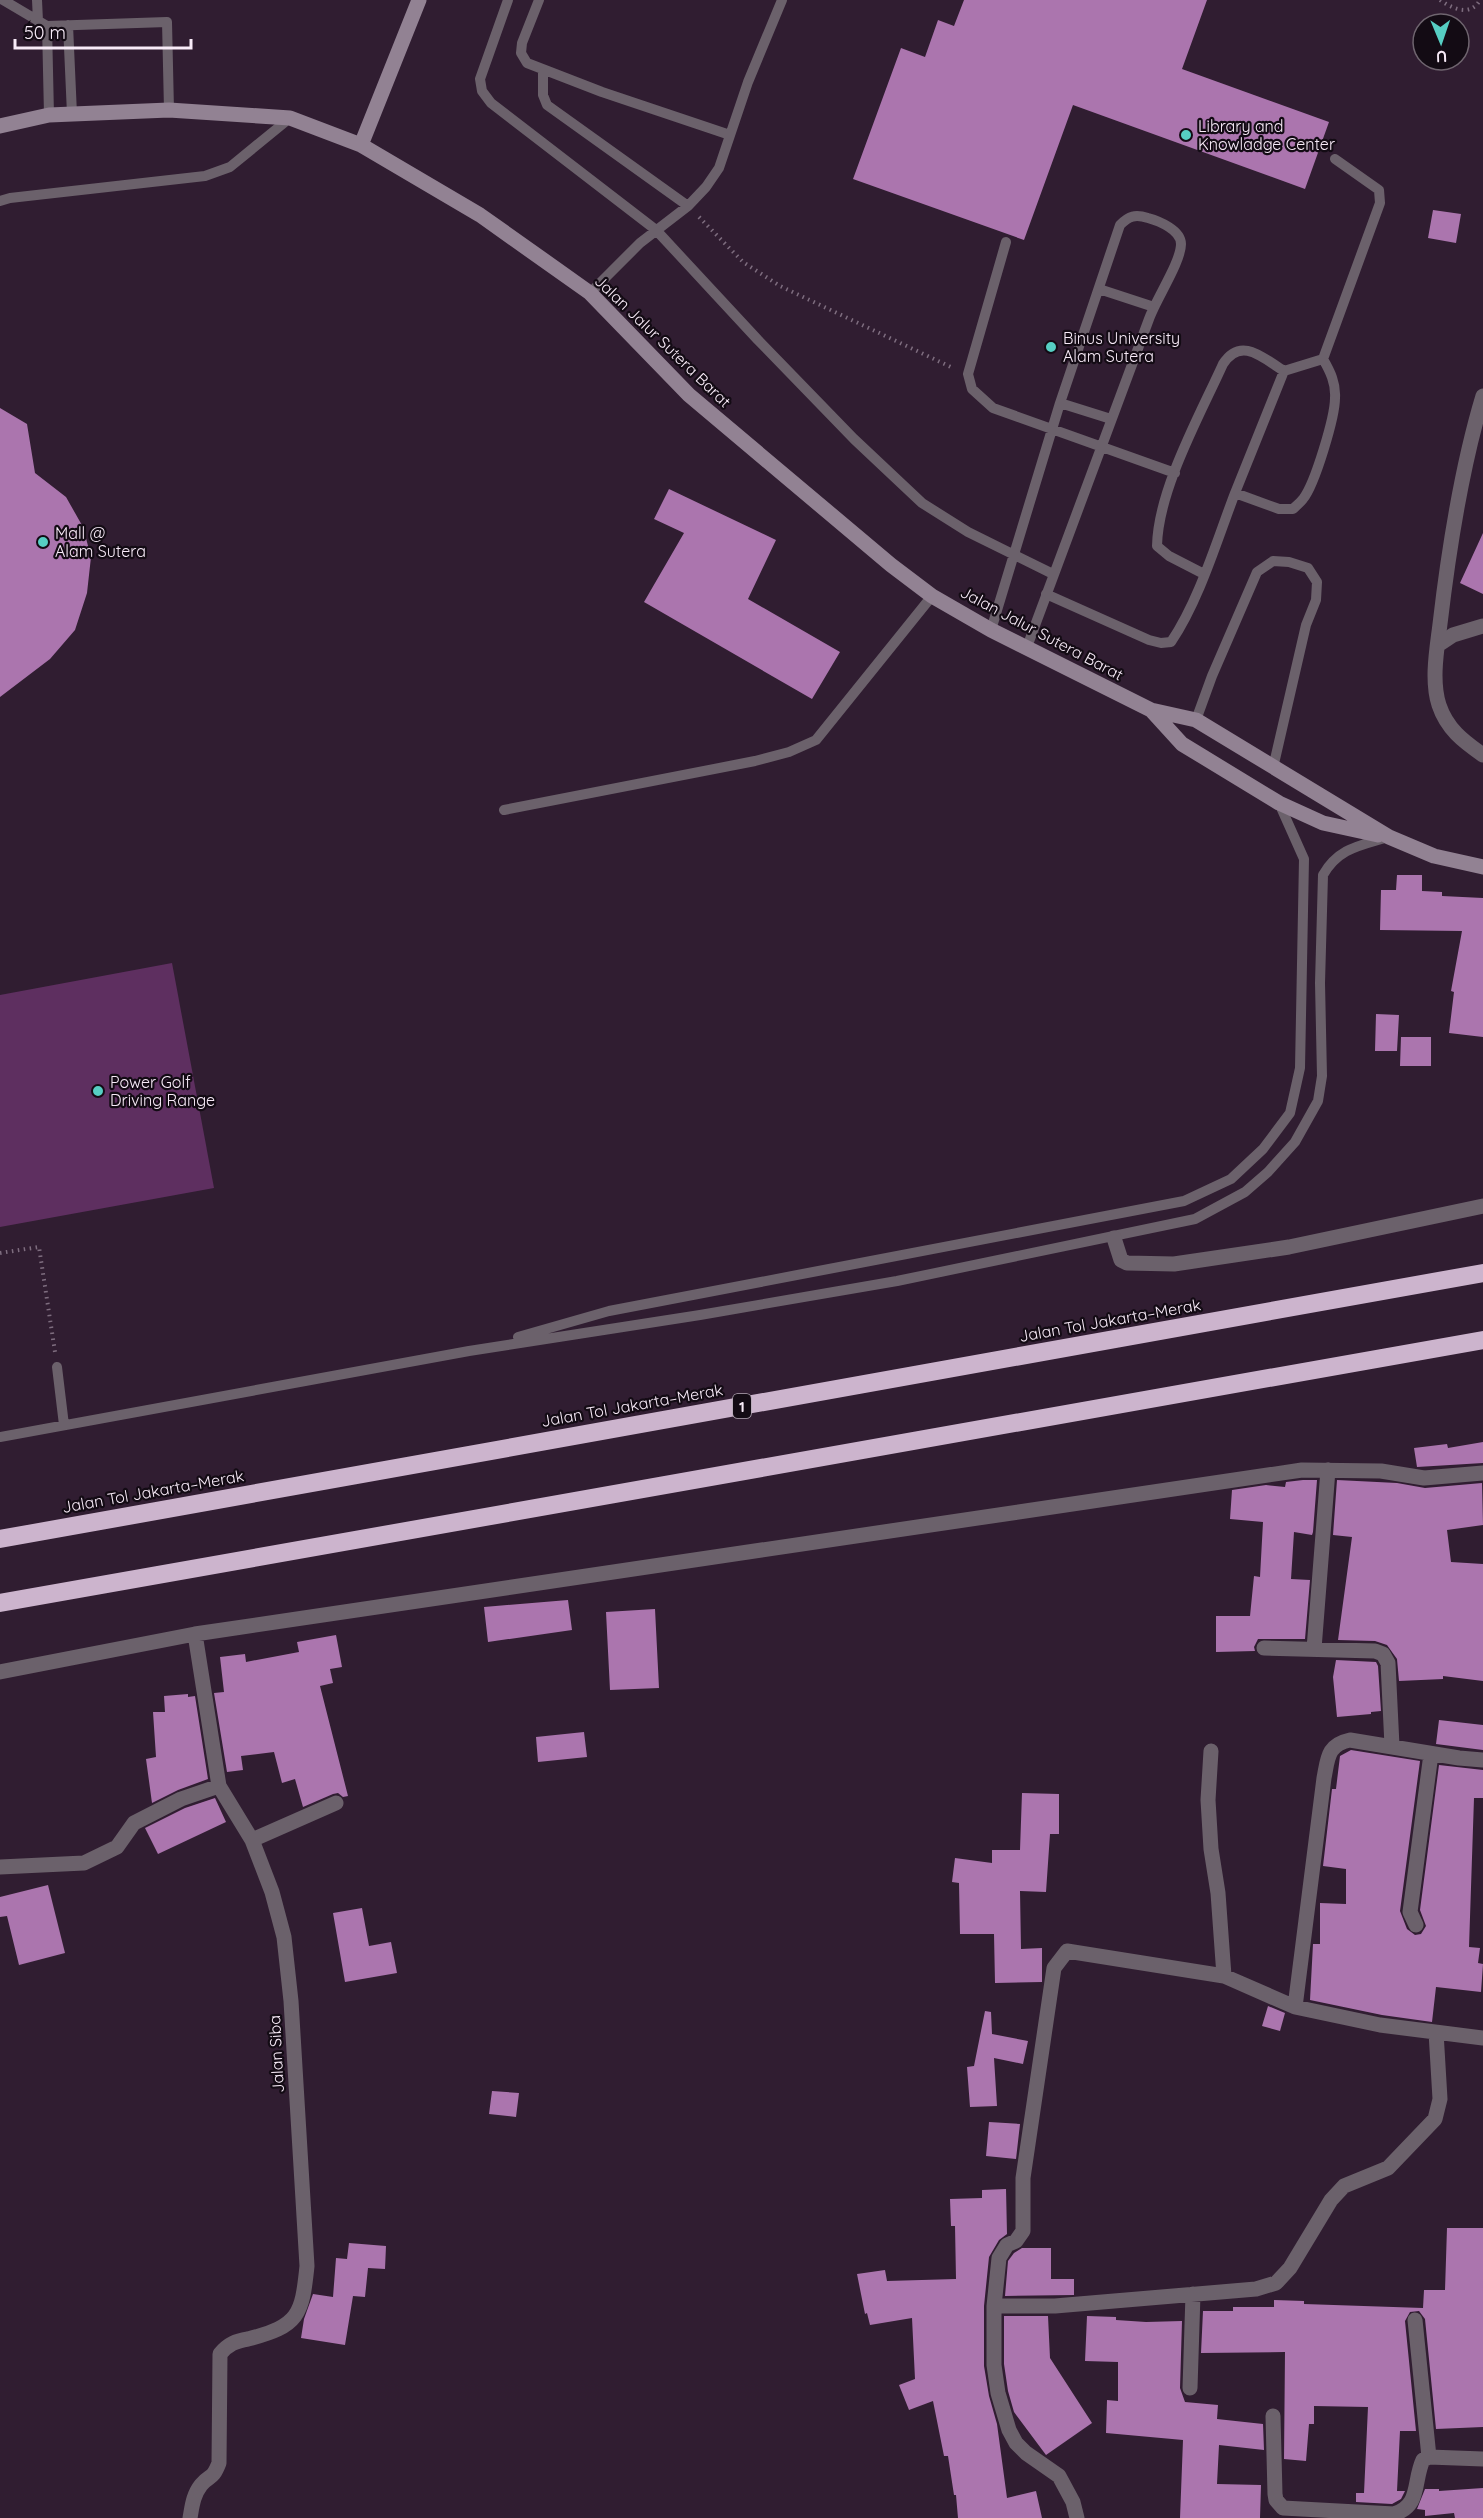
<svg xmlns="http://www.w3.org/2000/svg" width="1483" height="2518" viewBox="0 0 1483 2518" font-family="Quicksand,sans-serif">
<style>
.green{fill:#5e2f60}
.building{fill:#ab75ae}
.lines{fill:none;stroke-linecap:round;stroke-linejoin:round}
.path{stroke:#7e6d7f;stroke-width:4;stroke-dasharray:1.5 4.5;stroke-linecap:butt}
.lane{stroke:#6b616b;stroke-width:10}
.street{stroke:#6b616b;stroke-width:15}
.secondary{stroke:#928293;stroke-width:15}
.highway{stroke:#ccb4cd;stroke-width:18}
.poi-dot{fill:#56cec3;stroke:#130b14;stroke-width:2}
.labels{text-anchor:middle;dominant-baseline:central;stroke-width:4.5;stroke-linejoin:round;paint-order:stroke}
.shield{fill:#130b14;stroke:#b3a8b4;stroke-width:1.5}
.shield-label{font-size:15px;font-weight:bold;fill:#f8ebf8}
.poi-label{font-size:16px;fill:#f8ebf8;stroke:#130b14;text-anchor:start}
.street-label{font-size:16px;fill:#f8ebf8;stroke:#130b14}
</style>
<rect width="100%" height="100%" fill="#301d31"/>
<path class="green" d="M172,963L214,1188L0,1227V995Z"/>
<path class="building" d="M964,0H1207L1182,69L1329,122L1305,189L1073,105L1024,240L853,179L901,48L925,57L938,20L954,26Z
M1433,210L1461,214L1456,243L1428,238Z
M0,408L27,424L35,473L66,497L83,527L91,557L87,593L75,630L50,659L0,697Z
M669,489L776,540L748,599L840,652L812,699L644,602L684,533L654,519Z
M1483,533V594L1460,583Z
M1397,875H1422V891L1442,892V896L1483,898V1037L1449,1033L1454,992L1451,991L1462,931L1380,930L1381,890H1396Z
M1376,1014L1399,1015L1397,1051H1375Z
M1401,1037H1431V1066H1400Z
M1483,1442V1463L1417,1467L1414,1448L1447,1444L1448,1448Z
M1303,1480H1317L1313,1532L1312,1535L1294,1532L1291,1579L1310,1580L1305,1639H1258L1254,1647L1255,1651L1216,1652V1616H1250L1254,1576L1260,1577L1263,1522L1230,1519L1232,1490L1266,1485L1285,1487L1286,1482Z
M1337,1480L1397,1483L1425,1488L1482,1483L1483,1525L1447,1530L1451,1562L1483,1564V1681L1443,1676V1679L1399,1681L1397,1659L1387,1645L1375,1641L1338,1640L1352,1537L1333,1535Z
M568,1600L572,1630L488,1642L484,1607Z
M655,1609L659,1688L610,1690L606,1612Z
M336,1635L342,1667L330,1669L333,1683L320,1686L348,1796L343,1797L338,1793L333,1794L303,1807L295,1779L282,1783L274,1752L241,1756L243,1770L227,1772L214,1693L224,1692L220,1657L245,1654L246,1662L299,1652L297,1642Z
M1336,1660L1376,1662L1378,1666L1381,1711L1371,1712V1714L1337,1717L1333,1677Z
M188,1694V1697L195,1696L208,1779L178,1790L152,1803L146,1759L156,1757L153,1712H165L164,1696Z
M1439,1720L1483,1725V1750L1436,1744Z
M584,1732L587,1757L538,1762L536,1737Z
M1351,1750L1420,1761L1400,1911L1407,1929L1415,1935L1421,1934L1426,1926L1420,1910L1439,1765L1483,1770V1798H1474L1469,1947L1480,1948L1478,1963L1483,1964L1481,1992L1436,1987L1432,2022L1382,2015L1310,2000L1313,1944H1320V1903L1346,1904V1869L1323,1866L1332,1789H1336L1340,1756Z
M1022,1793L1059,1794V1834H1050L1046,1892L1020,1891L1021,1949L1042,1948V1982L995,1983L994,1934H960L959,1883L952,1882L955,1858L992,1863V1850H1020Z
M215,1798L226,1822L158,1854L145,1828L185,1808Z
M48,1885L65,1953L19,1965L7,1916L0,1917V1897Z
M362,1908L369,1946L391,1942L397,1973L345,1982L333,1913Z
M1268,2006L1285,2013L1280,2031L1262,2026Z
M985,2011L991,2012L992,2034L1028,2041L1023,2064L994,2058L997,2106L970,2107L967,2067L974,2066Z
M492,2091L519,2093L516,2117L489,2114Z
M989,2122L1020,2124L1016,2159L986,2156Z
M1006,2189L1007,2234L999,2240L989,2257L984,2306V2366L989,2396L997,2424L1007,2498L1036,2491L1042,2518H958L956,2495H954L948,2456H944L933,2401L909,2410L899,2385L915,2379L912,2318L870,2325L867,2313L865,2314L857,2274L885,2270L887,2281L956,2279L955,2226H951L950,2199L982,2198V2190Z
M1447,2228H1483V2427L1436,2429L1425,2319L1419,2311L1410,2312L1405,2321L1416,2431H1400L1397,2491H1405L1401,2499L1392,2504L1356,2502V2493H1364L1368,2407L1314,2406V2424H1309L1306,2461L1284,2459L1285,2352L1201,2353L1203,2311H1233V2307H1274V2300L1304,2301V2304L1423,2308L1424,2290H1445Z
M349,2243L386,2246L385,2269L368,2268L365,2297L353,2296L345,2345L301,2338L304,2319L313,2294L333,2297L336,2258L347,2259Z
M1022,2248H1051V2279H1074V2295L1005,2296L1008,2261L1014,2253Z
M1004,2316H1048L1050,2358L1092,2423L1046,2455L1014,2412L1008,2391L1004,2364Z
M1087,2316L1116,2317V2320L1146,2322L1182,2321L1180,2388L1185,2402L1218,2405L1217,2419L1263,2424L1264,2450L1219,2445L1217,2484L1261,2485L1260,2518H1180L1183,2440L1106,2433L1107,2400L1118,2401V2362L1085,2361Z
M1483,2488V2518H1455L1454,2513L1425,2516V2510L1417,2509L1425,2489H1439V2491Z"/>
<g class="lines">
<path class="path" d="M1440,0C1453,9 1470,17 1480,0
M699,217L743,262L780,286L953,368
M0,1253L39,1247L55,1352"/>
<path class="lane" d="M3,0L47,26L167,22L169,110
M37,0L38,21
M508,0L480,79L482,91L491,103L656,230L758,340L854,439L922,503L968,532L1053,574
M539,0L522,43L521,53L527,63L602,92L730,135
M68,25L72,114
M47,26L49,115
M543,70V95L547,105L688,206
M0,201L10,198L205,176L230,167L290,118
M1006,242L968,374L972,389L993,408L1175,473
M1099,289L1154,307
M590,293L640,243L688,206L706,187L719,168L748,82L782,0
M1323,359L1380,203L1379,190L1335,159
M1060,403L1111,419
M1204,574L1169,556L1157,546C1158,490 1200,415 1223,364C1241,336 1263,358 1284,371L1235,493
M1046,594L1149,640L1161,643L1171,642C1199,601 1217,540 1235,493L1279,509H1293C1296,506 1300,503 1303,499C1315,484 1335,417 1335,398C1336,383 1330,371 1323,359L1284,371
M991,630L1060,403L1120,225C1129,216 1135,214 1148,218C1159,221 1181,230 1181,244C1181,262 1156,299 1149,319C1108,428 1068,538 1027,647
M1196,720L1212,676L1257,572L1273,561L1289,562L1308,568L1317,582L1316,600L1306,625L1273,768
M504,810L755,761L789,752L816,740L932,596
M518,1337L609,1311L1184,1201L1231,1179L1263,1149L1290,1113L1300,1068L1304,859L1279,803
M57,1367L64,1425
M0,1437L469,1351L700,1315L897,1281L1195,1219L1245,1192L1268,1172L1295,1142L1318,1101L1322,1076L1320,983L1323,875C1338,849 1358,846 1385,838"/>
<path class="street" d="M1483,396C1461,469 1449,547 1440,624C1437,649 1431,680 1439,705C1447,729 1463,741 1483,755
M1438,645L1453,635L1483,626
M1114,1238L1121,1260L1127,1263L1174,1264L1289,1247L1483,1206
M195,1634L1302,1470L1381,1471L1424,1478L1483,1473
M1264,1648L1375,1651L1383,1654L1388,1663L1392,1746
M1314,1649L1328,1470
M0,1672L195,1634L219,1786L252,1840L272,1892L284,1937L291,2001L307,2266C302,2315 299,2326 248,2339C236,2341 228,2344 220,2354L219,2463C212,2481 210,2474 201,2485C193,2495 192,2507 190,2518
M1211,1751L1208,1800L1211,1849L1218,1893L1224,1976
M1483,1760L1459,1758L1350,1740C1327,1745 1328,1758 1324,1778L1295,2007L1380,2025L1483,2038
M252,1840L336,1803
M0,1867L84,1863L117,1847L134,1823L181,1799L219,1786
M1416,1925L1410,1912L1431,1754
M994,2306H1055L1256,2289L1276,2283L1290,2268L1331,2200L1344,2186L1388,2168L1435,2119L1440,2099L1436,2032
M1415,2320L1429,2457
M1190,2388L1193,2294
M1273,2416L1275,2494L1276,2500L1283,2508L1394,2514C1421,2506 1413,2481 1423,2460L1429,2457L1483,2459
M1077,2518L1073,2502L1059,2476L1026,2453L1016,2443L1009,2430L998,2393L994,2365V2306L999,2258L1007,2245L1016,2241L1023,2231V2178L1054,1968L1067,1951L1224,1976L1295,2007"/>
<path class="secondary" d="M0,126L49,115L169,110L290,118L361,145L480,215L590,293L689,395L891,565L932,596L991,630L1151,710L1196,720L1389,837L1434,856L1483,867
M361,145L419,0
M1151,710L1182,744L1279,803L1323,823L1378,835"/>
<path class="highway" d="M0,1539L1483,1273
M0,1603L1483,1340"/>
</g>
<g class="poi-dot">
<circle cx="1186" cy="135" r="6"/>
<circle cx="1051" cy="347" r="6"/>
<circle cx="43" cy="542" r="6"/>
<circle cx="98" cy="1091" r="6"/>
</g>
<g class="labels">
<rect class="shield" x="733" y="1394" width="18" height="24" rx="4.5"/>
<g class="shield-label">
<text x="742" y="1406">1</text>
</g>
<g class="poi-label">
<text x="1198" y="126">Library and<tspan x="1198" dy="18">Knowladge Center</tspan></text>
<text x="1063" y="338">Binus University<tspan x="1063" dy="18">Alam Sutera</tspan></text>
<text x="55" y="533">Mall @<tspan x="55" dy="18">Alam Sutera</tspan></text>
<text x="110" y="1082">Power Golf<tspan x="110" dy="18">Driving Range</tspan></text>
</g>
<g class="street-label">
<text transform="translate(663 341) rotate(44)">Jalan Jalur Sutera Barat</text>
<text transform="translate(1042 633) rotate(28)">Jalan Jalur Sutera Barat</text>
<text transform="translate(1110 1320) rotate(-10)">Jalan Tol Jakarta–Merak</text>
<text transform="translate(632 1405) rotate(-10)">Jalan Tol Jakarta–Merak</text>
<text transform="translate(153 1491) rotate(-10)">Jalan Tol Jakarta–Merak</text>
<text transform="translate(276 2054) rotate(-93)">Jalan Siba</text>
</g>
</g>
<g transform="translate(1441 42) rotate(178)"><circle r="28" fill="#130b14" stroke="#6f656f" stroke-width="1.5"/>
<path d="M0-4.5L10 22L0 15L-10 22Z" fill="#56cec3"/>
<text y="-9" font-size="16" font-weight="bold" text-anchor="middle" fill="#f8ebf8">U</text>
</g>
<path d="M15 39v9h176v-9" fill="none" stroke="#f8ebf8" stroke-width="3"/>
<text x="24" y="39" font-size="18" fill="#f8ebf8" stroke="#130b14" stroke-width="4.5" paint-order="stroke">50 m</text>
</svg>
